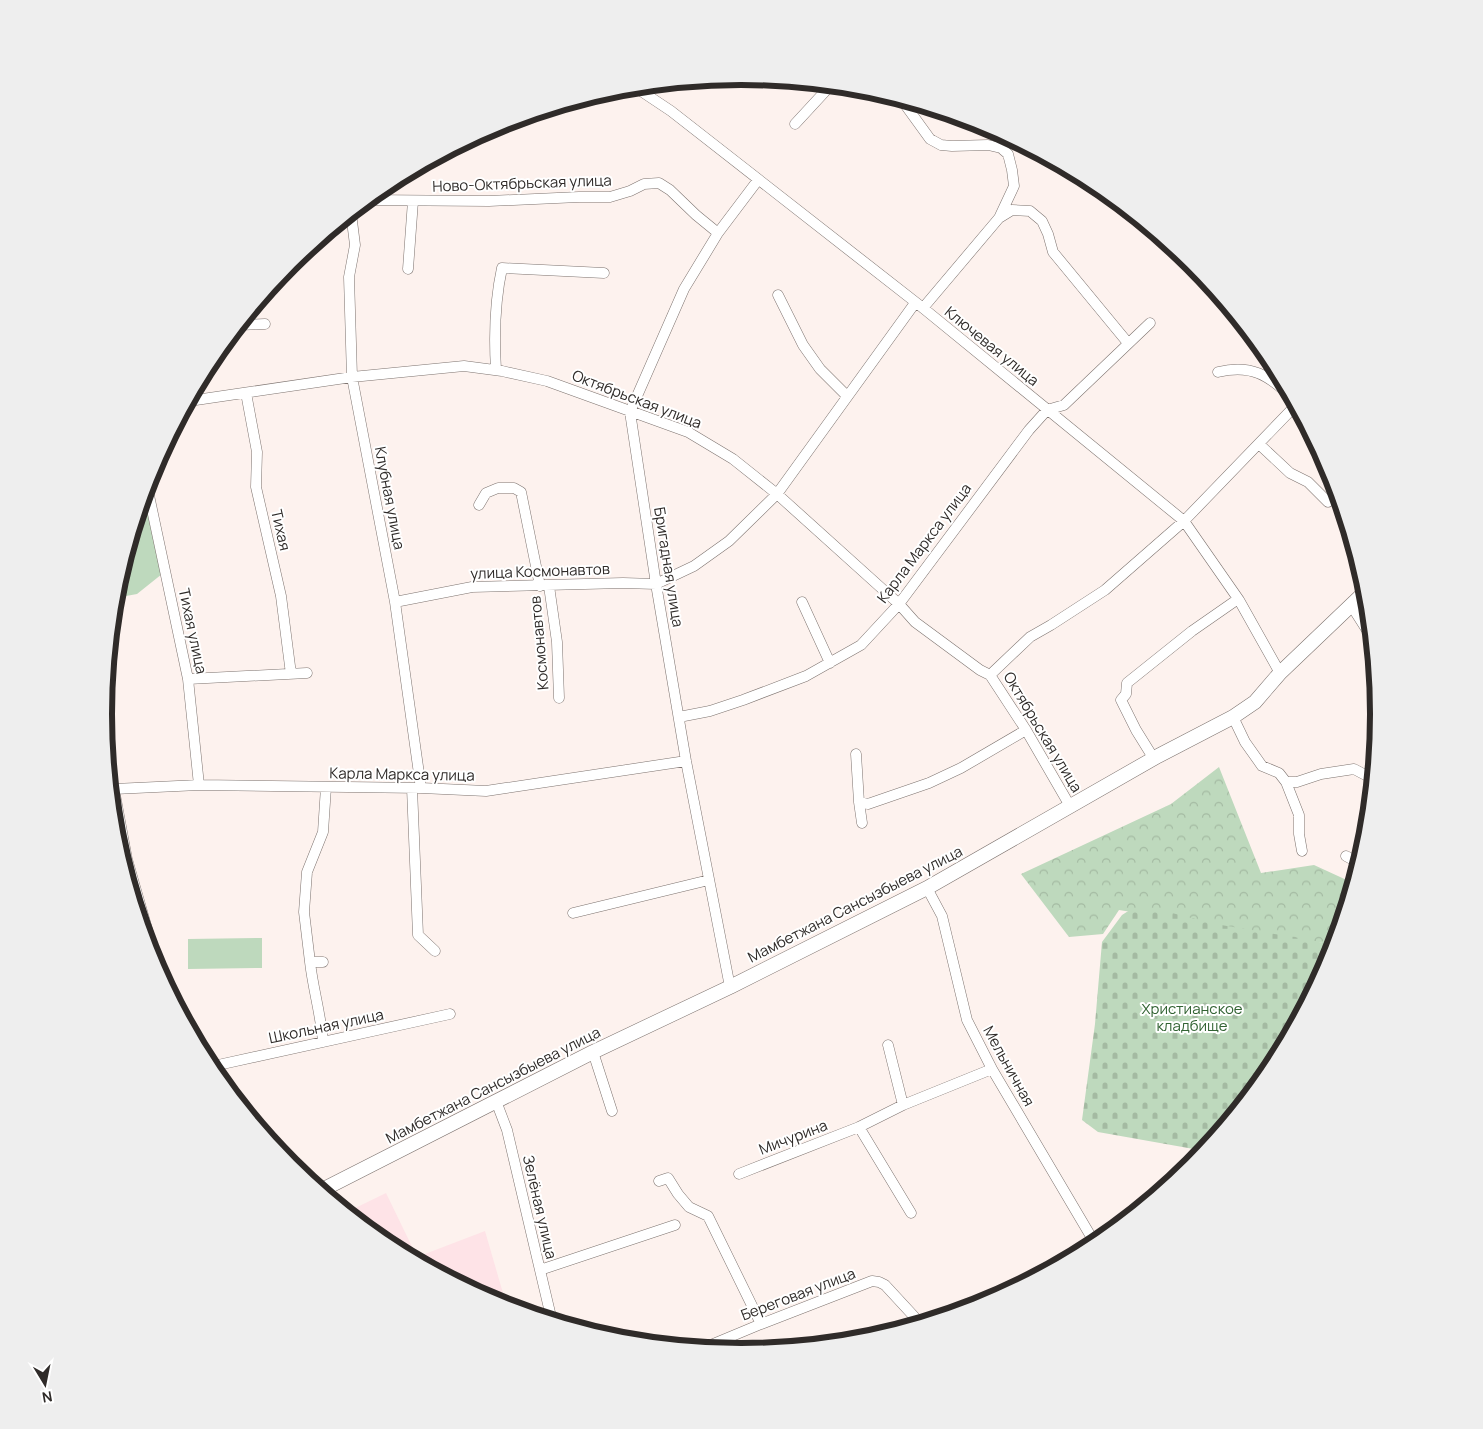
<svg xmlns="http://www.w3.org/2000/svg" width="1483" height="1429" viewBox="0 0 1483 1429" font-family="Manrope,sans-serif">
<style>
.medical{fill:#fee3e7}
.forest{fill:url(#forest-crowns)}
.cemetery{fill:url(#cemetery-stones)}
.garden{fill:#bed9bd}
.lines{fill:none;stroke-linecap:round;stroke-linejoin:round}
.minor-casing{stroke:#7d736f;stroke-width:11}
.major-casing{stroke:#7d736f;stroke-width:15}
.minor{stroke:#fff;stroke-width:10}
.major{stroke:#fff;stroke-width:14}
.labels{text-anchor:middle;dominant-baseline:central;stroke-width:4;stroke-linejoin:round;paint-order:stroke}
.street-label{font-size:15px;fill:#2f2b29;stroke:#fff}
.park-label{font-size:15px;fill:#326333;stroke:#fff}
.rim{fill:none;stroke:#2f2b29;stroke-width:6}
</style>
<defs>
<pattern id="forest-crowns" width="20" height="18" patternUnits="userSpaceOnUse" patternTransform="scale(1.25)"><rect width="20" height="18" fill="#bed9bd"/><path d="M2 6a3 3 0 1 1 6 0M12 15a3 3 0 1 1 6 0" fill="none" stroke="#a4baa2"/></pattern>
<pattern id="cemetery-stones" width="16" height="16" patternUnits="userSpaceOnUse" patternTransform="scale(1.25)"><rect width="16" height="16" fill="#bed9bd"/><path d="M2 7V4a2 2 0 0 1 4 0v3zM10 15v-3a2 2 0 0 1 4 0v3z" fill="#a4baa2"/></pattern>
</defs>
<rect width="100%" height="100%" fill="#fdf2ee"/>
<path class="medical" d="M386,1193L417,1257L485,1231L507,1307L497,1304L387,1245L347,1212Z"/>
<path class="forest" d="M1219,767L1261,873L1314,865L1351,882L1353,885L1335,945L1119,910L1103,934L1069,937L1021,874L1171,804Z"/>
<path class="cemetery" d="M1133,908L1168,912L1215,924L1311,940L1335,946L1331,959L1272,1069L1205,1151L1098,1132L1082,1120L1095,1024L1102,942L1122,915Z"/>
<path class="garden" d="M144,495L162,574L137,594L115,598L116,590Z
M262,938V968L188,969V939Z"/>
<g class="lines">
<g class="minor-casing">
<path id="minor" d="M635,87L671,111L923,308L1184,521L1239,600L1280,673
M901,99L930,139L941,145L952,146L988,145L1001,148L1008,154L1012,170L1014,186L999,218L923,308
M795,124L831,85
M367,200L489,201L579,197H610L630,191L644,184L659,183L670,190L696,215L718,233
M351,213L355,245L349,277L352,377L395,602L421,788
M999,218L1012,210L1030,211L1042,221L1048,234L1053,252L1128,343
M408,269L413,201
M778,295L803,345L820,369L847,396
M239,325L265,324
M496,370C494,337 495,300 502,268L604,273
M1218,372C1251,364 1269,375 1292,398
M246,393L257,452L256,487L281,596L291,674
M189,401L352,377L464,366L502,371L547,381L688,432L733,459L777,494L899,604L915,622L980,670L990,675L1026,730L1070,806
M1259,444L1290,473L1308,482L1328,502
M147,486L188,679L199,785
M479,505L486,493L498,488H514L521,492L540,586
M549,586L557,642L559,698
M395,602L472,587L623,583L656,584L694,566L729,541L777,494L915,303
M802,602L830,663
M1351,605L1372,638
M990,675L1030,637L1051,625L1105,590L1184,521L1296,405
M188,679L307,673
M679,717L710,711L743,700L806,676L861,645L899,604L1029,430L1047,410L1064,405L1150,323
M1233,717L1245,742L1262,766L1279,773L1286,782H1297L1321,774L1354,769L1373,779V781
M856,754L859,802L862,823
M1154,759L1136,730L1121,700L1126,694L1127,683L1192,631L1238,599
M109,769L114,789L127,859L160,974
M1286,782L1299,815V834L1302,851
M412,788L418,935L435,951
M114,789L199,785L421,788L486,791L686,761
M859,802L868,804L929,783L961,768L1026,730
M1346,856L1357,862L1363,853
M927,888L942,916L967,1020L992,1069L1096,1245
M573,913L709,880
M310,962L304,912L307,872L323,832L326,787
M323,962H310C313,989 321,1015 323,1042
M730,987L686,761L656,584L630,412L684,289L718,233L758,180
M888,1045L903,1105
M593,1052L612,1111
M209,1067L450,1014
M496,1101L507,1130L552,1321
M859,1127L911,1213
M739,1174L859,1127L903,1105L992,1069
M659,1181L668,1178L678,1194L689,1207L708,1216L761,1324
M540,1270L675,1225
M701,1349L761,1324L872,1281L879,1282L885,1285L921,1324"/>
</g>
<g class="major-casing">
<path id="major" d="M320,1191L593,1052L730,987L927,888L1158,756L1233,717L1255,702L1280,673L1367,590"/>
</g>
<use href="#minor" class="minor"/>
<use href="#major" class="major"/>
</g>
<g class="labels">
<g class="street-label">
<text transform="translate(522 183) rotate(-2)">Ново-Октябрьская улица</text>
<text transform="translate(992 346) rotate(39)">Ключевая улица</text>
<text transform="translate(637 399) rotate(21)">Октябрьская улица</text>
<text transform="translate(390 498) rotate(79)">Клубная улица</text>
<text transform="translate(281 530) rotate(77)">Тихая</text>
<text transform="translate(924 543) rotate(-53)">Карла Маркса улица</text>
<text transform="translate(669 567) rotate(81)">Бригадная улица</text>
<text transform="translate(540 571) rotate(-2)">улица Космонавтов</text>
<text transform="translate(193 631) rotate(78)">Тихая улица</text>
<text transform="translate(539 643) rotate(-95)">Космонавтов</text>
<text transform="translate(1043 732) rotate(59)">Октябрьская улица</text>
<text transform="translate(402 774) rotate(1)">Карла Маркса улица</text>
<text transform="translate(855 904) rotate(-27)">Мамбетжана Сансызбыева улица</text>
<text transform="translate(326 1026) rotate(-12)">Школьная улица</text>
<text transform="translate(1009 1066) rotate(61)">Мельничная</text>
<text transform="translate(493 1085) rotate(-27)">Мамбетжана Сансызбыева улица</text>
<text transform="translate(793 1137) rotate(-21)">Мичурина</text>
<text transform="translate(540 1207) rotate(77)">Зелёная улица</text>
<text transform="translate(798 1294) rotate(-21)">Береговая улица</text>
</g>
<g class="park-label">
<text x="1192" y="1008">Христианское<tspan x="1192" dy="17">кладбище</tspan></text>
</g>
</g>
<path d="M0 0H1483V1429H0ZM112 714a629 629 0 1 1 1258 0a629 629 0 1 1-1258 0Z" fill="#eee" fill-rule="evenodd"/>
<path class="rim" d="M112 714a629 629 0 1 1 1258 0a629 629 0 1 1-1258 0Z"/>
<g transform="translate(45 1384) rotate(170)" stroke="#ffffff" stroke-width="4" paint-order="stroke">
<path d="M0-4L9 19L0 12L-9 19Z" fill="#2f2b29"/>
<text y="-8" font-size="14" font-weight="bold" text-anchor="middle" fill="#2f2b29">N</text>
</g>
</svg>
